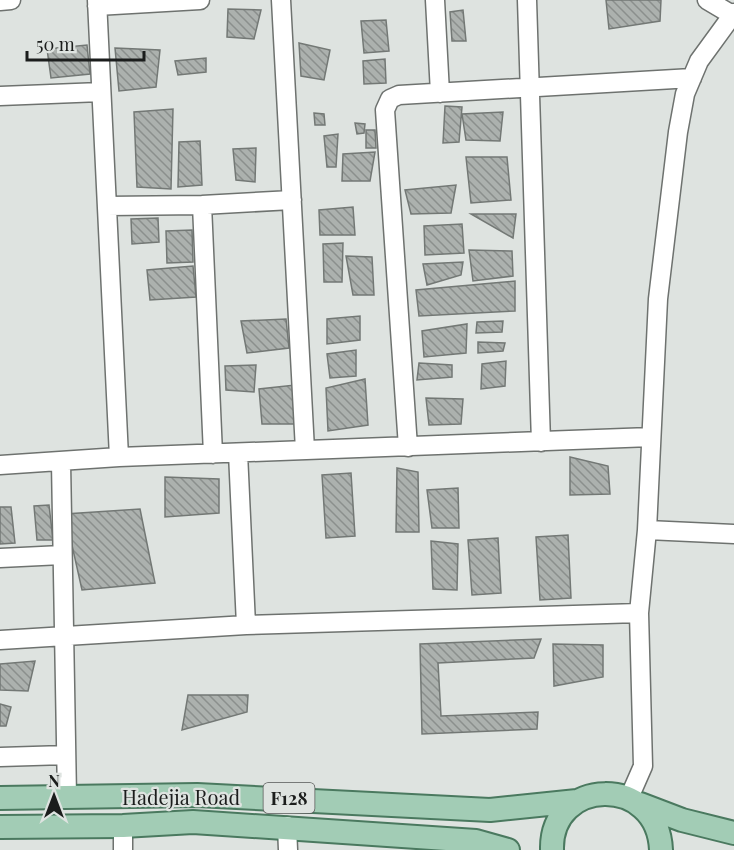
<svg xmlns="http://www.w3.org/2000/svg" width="734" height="850" viewBox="0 0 734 850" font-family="'Playfair Display',serif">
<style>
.building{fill:url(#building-back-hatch);stroke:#737875;stroke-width:1.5}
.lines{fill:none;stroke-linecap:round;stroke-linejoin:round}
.minor-casing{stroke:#6e726f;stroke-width:21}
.major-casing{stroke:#4a795f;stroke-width:26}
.minor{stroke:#fff;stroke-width:18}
.major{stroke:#a2ccb5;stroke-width:22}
.labels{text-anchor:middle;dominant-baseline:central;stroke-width:4.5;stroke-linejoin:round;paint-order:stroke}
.shield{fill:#dee3e0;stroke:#565857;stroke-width:1.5}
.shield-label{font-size:18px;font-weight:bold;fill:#1b1d1c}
.street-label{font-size:20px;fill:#1b1d1c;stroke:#dee3e0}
</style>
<defs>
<pattern id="building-back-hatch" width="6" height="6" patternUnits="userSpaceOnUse" patternTransform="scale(1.5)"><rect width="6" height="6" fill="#acb1ae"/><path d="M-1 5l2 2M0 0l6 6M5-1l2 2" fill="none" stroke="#8b8f8d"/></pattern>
</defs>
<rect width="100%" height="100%" fill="#dee3e0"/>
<path class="building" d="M606,0H661L660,21L609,29Z
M228,9L261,10L254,39L227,37Z
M463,10L466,41H452L450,12Z
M386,20L389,51L364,53L361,21Z
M299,43L330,50L324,80L301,76Z
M87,45L90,74L51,78L47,49Z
M115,48L160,50L156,87L119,91Z
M206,58V72L178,75L175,61Z
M385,59L386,83L364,84L363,61Z
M445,106L462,107L459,142L443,143Z
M173,109L171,189L137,187L134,112Z
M503,112L500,141L466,140L462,114Z
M314,113L324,114L325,125H315Z
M355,123L365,124L364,133L357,134Z
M366,130H375L376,148H366Z
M338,134L336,167H327L324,136Z
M200,141L202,185L178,187L179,142Z
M256,148L255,182L236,180L233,149Z
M375,152L370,181H342L343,154Z
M466,157H507L511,200L471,203Z
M456,185L451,213L411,214L405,190Z
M353,207L355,235H320L319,210Z
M471,214H516L513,238Z
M158,218L159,242L132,244L131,219Z
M462,224L464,253L425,255L424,226Z
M192,230L193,262L167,263L166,231Z
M343,243L342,282H324L323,244Z
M469,250L512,251L513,276L473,281Z
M346,256L372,257L374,295H353Z
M463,262L461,275L427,285L423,264Z
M193,266L196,297L150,300L147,270Z
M515,281V311L419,316L416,290Z
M360,316V340L327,344V319Z
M286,319L289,348L247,353L241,321Z
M503,321L502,332L476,333L477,322Z
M467,324L466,353L424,357L422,331Z
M478,342L505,343L503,351L478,353Z
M356,350V376L330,378L327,354Z
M506,361L505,386L481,389L482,364Z
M419,363L452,365V377L417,380Z
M256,365L254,392L226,390L225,366Z
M365,379L368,425L328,431L326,388Z
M295,385L297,424H262L259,389Z
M426,398L463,399L461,424L429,425Z
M570,457L608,466L610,494L570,495Z
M397,468L418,472L419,532H396Z
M351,473L355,536L326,538L322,475Z
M165,477L219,479V513L165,517Z
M458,488L459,528H432L427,490Z
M49,505L53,540H37L34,506Z
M0,507H11L15,543L0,544Z
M140,509L155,583L82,590L65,514Z
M568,535L571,598L540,600L536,537Z
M498,538L501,593L472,595L468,540Z
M431,541L458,544L457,590L433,589Z
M541,639L534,658L438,663L441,716L538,712L537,729L422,734L420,644Z
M553,644L603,645V677L554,686Z
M35,661L28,691L0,690V664Z
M188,695H248L247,712L182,730Z
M0,704L11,707L6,726H0Z"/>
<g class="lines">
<g class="minor-casing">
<path id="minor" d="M97,0L119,457
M281,0L305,450
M435,0L440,93
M527,0L541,442
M707,0L734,16
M0,1L11,0
M97,6L200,0
M0,96L101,92
M202,205L213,454
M107,206L202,205L292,200
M408,447L385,110L390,99L399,95L692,78
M238,453L246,625
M61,462L67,797
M0,465L119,457L651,437
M647,530L734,534
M0,558L62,555
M0,640L246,625L639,613
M0,757L66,755
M629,798L643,766L639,613L647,530L658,299L678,132L685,94L699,61L734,13
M123,826V850
M287,826L288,850"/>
</g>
<g class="major-casing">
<path id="major" d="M0,798L197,795L490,810L577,801
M640,804L682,820L734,833
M0,827L123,826L193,822L476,841L508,850
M552,850C550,777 658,774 661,850"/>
</g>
<use href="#minor" class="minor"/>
<use href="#major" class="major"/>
</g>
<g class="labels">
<rect class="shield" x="263.5" y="783" width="51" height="30" rx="4.5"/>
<g class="shield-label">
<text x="289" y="798">F128</text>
</g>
<g class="street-label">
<text x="181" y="796">Hadejia Road</text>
</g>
</g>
<g transform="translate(54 796)" stroke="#dee3e0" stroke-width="4.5" paint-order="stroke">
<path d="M0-4.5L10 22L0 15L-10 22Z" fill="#1b1d1c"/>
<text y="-9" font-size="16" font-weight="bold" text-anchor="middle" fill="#1b1d1c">N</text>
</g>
<path d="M27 51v9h117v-9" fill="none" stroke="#1b1d1c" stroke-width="3"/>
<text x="36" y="51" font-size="18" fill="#1b1d1c" stroke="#dee3e0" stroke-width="4.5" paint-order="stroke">50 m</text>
</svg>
